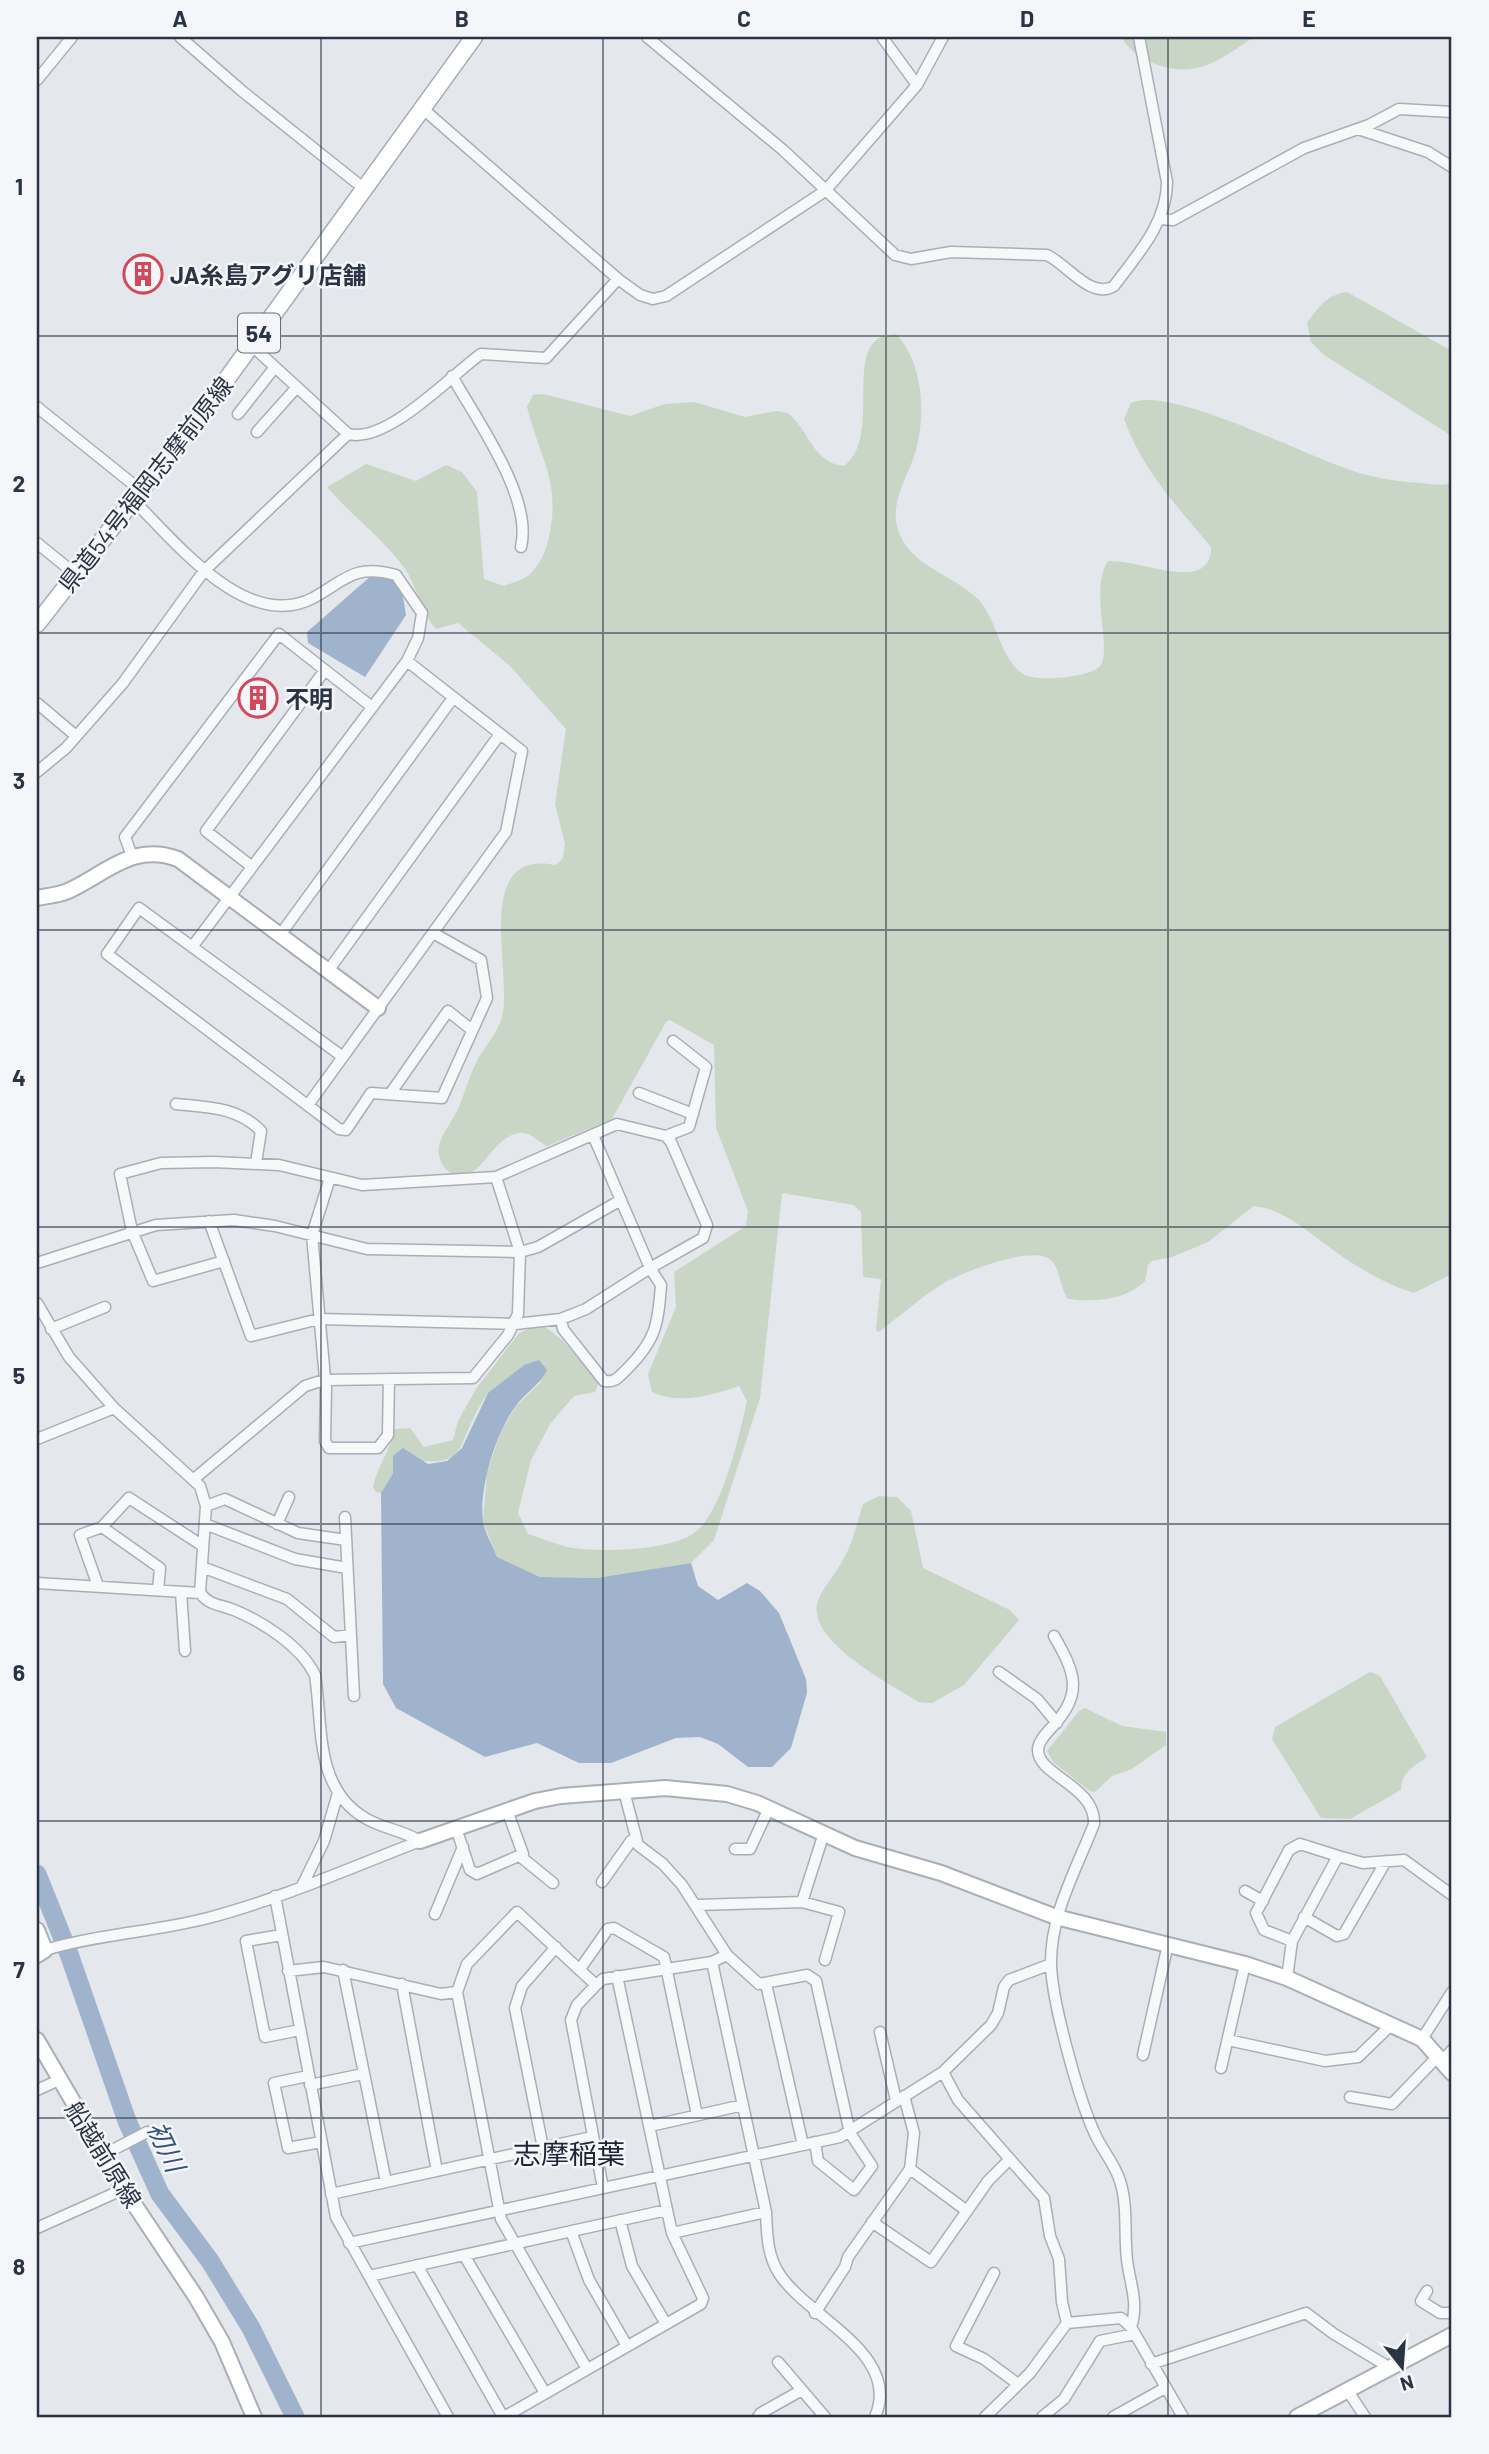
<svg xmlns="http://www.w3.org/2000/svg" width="1489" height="2454" viewBox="0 0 1489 2454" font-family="Barlow,'Noto Sans JP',sans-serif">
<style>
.green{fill:#c9d6c5}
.water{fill:#9fb4cc}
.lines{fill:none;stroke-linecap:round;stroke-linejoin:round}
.river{stroke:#9fb4cc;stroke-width:19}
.street-casing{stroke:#a9aeb7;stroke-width:13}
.secondary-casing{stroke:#a9aeb7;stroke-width:18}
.primary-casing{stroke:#a3abb8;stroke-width:19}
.street{stroke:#f7f8fa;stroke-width:10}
.secondary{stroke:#fff;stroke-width:14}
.primary{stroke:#fff;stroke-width:16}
.grid{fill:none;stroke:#2b3445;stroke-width:2;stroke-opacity:0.55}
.labels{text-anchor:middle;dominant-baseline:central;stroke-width:5;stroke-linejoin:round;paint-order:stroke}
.shield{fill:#f4f6f9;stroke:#676e7b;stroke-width:2}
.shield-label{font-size:23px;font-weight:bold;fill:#2b3445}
.poi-label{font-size:24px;font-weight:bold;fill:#2b3445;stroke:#f4f6f9;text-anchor:start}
.street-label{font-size:24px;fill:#2b3445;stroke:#f4f6f9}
.water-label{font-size:26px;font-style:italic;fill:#34527a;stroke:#f4f6f9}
.quarter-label{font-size:28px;fill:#1d2536;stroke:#f4f6f9}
.neatline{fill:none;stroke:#2b3445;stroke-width:2.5}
.grid-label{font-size:23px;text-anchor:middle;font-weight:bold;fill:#2b3445}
</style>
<rect width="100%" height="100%" fill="#e4e7ec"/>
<path class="green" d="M1121,37H1254C1237,48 1217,64 1197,68C1169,74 1135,60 1121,37Z
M1347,292L1452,351V436L1324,355L1311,342L1307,323C1319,306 1327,295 1347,292Z
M896,334C923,363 926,412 916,450C910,473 893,495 896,521C903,565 950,572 978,599C998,620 1000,661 1025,675C1039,682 1086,677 1098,668C1115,656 1088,591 1108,561C1141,559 1212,595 1211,547C1176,505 1143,471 1124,419L1131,403C1171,384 1314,461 1363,474C1381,479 1402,482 1421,483C1431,484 1443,487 1452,482V1274L1414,1293C1385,1284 1358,1268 1333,1250C1309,1233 1284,1209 1254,1206L1208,1242L1172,1257L1152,1261L1148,1265L1145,1281C1125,1301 1094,1302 1068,1299C1060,1288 1060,1268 1051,1260C1034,1244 963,1272 944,1283C921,1297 900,1316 879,1332L876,1330L881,1279L863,1277L861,1212L854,1205L782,1193L760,1398L714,1540L691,1563L596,1578L540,1577L497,1557L483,1521L487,1472L501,1431L516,1406L542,1381L488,1393C451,1446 476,1474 393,1456V1473L381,1493L376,1492L373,1487C378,1465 390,1451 395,1429L410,1428L424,1447L453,1440L458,1421L476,1389L519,1333L541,1324L561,1339L599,1382L595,1392L574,1396L550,1424L531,1460L518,1513L528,1534C541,1538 555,1544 568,1547C596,1553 671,1551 694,1533C723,1512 739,1435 747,1401L739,1386C712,1395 680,1405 652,1392L648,1374L676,1307L674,1272L746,1226L748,1211L716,1128L714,1045L670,1020L666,1022L612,1119L547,1146C537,1142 531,1131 519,1133C490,1137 480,1187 451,1173C442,1169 437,1155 439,1146C441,1135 451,1123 456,1113C464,1097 468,1079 476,1063C483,1048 498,1033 502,1017C513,971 471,848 556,865L563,858L565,844L555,804L566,729L510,666L458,623L436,629C421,613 417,585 403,566C381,537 351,515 327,487L366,464L416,481L446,465L462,472L477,492L484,579L504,586C512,583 522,580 529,575C540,565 546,551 549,537C561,481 540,459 527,407L533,395L543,394L630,416L665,404L694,402L745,417L776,411L788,413C809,430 813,463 844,466C881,438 847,357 879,338C883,335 891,335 896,334Z
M879,1496L897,1497L911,1511L923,1568L1010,1610L1019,1620L964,1685L932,1703L919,1702C893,1686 804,1640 818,1601C823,1587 836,1574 843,1560C853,1542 857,1523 863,1504Z
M1370,1672L1380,1676L1427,1757C1413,1767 1401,1772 1401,1790L1350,1819L1321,1818L1272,1739L1275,1727Z
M1085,1708L1122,1726L1166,1732V1745L1132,1769L1112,1776L1095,1792L1090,1791L1054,1763L1047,1751L1079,1711Z"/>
<path class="water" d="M372,575L387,576L401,585L406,615L365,677L308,643L307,632Z
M539,1360L547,1370C539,1386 525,1393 515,1407C495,1434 479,1488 483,1521C485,1533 493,1546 497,1557L540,1577L596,1578L691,1563L698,1586L718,1600L747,1583L760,1591L779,1613L806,1679L807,1693L791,1748L772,1767H748L718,1744L700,1737L676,1738L611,1763H579L537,1743L485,1757L396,1708L383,1684L381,1493L393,1473V1456L403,1448L428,1464L447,1461L462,1448L488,1393L524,1365Z"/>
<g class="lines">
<path class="river" d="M37,1874L69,1954L127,2121L160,2194L210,2261L251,2328L295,2417"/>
<g class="street-casing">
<path id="street" d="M180,37L242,91L362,187
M647,37L783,150L895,255L911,259L951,252L1047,255C1068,265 1091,300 1114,286C1137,255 1167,223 1167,182L1139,37
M882,37L917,85
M37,80L72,37
M422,108L618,279L640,295L653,299L666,296L825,191L917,85L943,37
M1358,129L1428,152L1452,167
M1160,219L1173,220L1304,148L1369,125L1399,109L1452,112
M251,345L348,434C387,444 450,376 481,354L546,358L618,279
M452,376C477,421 533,497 521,547
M37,407L139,489
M238,414L275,367
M257,432L297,387
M132,499C174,540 246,633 313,598C347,579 354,564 396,575L422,613L418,638L407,661L192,947
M37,543L74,573
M37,703L76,736
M37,772L66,748L123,683L204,571L348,434
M132,856L125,837L279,634L372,707
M251,866L206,831L325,670
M280,935L453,698
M328,971L500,734
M343,1057L139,908L107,954L339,1129L346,1130L371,1093L442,1098L487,998L481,960L433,933
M639,1093L693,1114
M390,1094L448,1011L472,1030
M176,1104C207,1107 238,1107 261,1131L256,1163
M308,1105L506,832L522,751L407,661
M330,1178L312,1235L326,1389L325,1441L329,1448H378L388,1435L389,1379
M209,1221L251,1336L319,1319L515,1324L561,1319L586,1309L650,1268L593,1135
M224,1261L153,1281L132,1231L120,1174L161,1163L214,1162L279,1165L362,1185L496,1177L617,1124L666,1136L689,1127L706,1067L673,1041
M37,1263L156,1225L234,1220L275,1226L367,1249L520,1252L538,1247L621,1200
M37,1303L69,1357L114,1408L200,1486L206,1506L200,1593C210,1606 219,1604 234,1610C263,1622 301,1646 315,1675C323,1725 314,1788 365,1818C383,1829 403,1830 420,1841
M561,1319L563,1329L604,1381C615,1383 619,1377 627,1369C656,1340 658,1325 661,1285L650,1268L703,1238L707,1225L671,1142L666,1136
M51,1329L105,1307
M37,1439L114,1408
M194,1479L305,1386L324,1380L473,1378L508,1335L518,1314L520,1252L496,1177
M206,1506L225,1499L298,1533L346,1540
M345,1517L354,1696
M205,1524L295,1559L347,1568
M277,1524L289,1497
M102,1527L160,1568L158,1590
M202,1567L287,1599L334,1637L351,1635
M37,1583L200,1593
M98,1586L80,1535L102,1527L129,1498L203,1546
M181,1592L185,1651
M1054,1636C1075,1672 1084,1694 1052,1727C1047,1733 1038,1741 1038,1750C1038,1776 1096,1786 1094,1824C1076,1870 1050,1915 1051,1965C1052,2002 1079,2100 1095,2134C1102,2150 1115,2164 1120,2181C1128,2205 1124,2234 1127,2260C1130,2284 1139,2303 1131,2327
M999,1672L1037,1699L1057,1723
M624,1791L638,1845L663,1864L682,1885L727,1955L759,1984L807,1975L816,1981L850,2133L872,2166L854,2190L818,2161L815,2142
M456,1828L470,1870L477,1874L523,1854L507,1810
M735,1849H750L769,1808
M521,1857L553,1883
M602,1882L631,1841L636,1839
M302,1886L324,1841L338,1793
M1245,1891L1263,1901
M275,1896L336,2217L448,2417
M802,1902L824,1833
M697,1905L802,1902L839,1912L825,1960
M435,1914L463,1847
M1304,1917L1337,1936L1344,1934L1386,1861
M282,1935L246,1941L265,2037L300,2030
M1292,1941L1264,1930L1256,1913L1289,1850L1300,1844L1338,1856
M45,1950C98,1934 154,1932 208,1918C280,1899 350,1868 420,1841
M712,1962L766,2212C767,2234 767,2256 780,2275C810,2319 902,2354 875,2417
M580,1969L608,1929L614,1928L664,1957L697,2115
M343,1970L386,2182
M288,1971L324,1967L441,1994L457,1992
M1287,1978L1292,1941L1338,1856L1363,1863L1404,1860L1452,1895
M402,1984L437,2171
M766,1984L803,2145
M596,1985L577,2005L571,2020L603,2188
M880,2032L896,2100
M1422,2039L1452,1992
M1228,2040L1325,2061L1358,2057L1391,2025
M1143,2055L1168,1944
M1443,2060L1452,2050
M1221,2068L1245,1964
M943,2072L958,2100L1044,2198L1050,2236L1059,2259L1062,2302L1067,2323L1030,2373L985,2417
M308,2076L274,2083L288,2148L321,2142
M310,2085L363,2074
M37,2090L59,2080
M1350,2097L1392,2104L1439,2055
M650,2126L743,2105
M543,2148L515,2008L522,1986L556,1947
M103,2155L147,2132
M910,2169L967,2211
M331,2194L592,2137
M620,2220L632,2266L666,2324
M872,2222L931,2262L988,2181L1009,2160
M37,2228L124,2189
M571,2231L589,2280L627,2346
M672,2233L766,2212
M349,2243L840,2137L943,2072L991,2025L998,2013L1004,1987L1009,1980L1051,1964
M464,2255L545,2393
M417,2265L503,2417
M994,2273L956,2346L984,2359L1018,2384
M369,2276L667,2210
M1427,2291L1421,2301L1440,2313H1452
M815,2313L845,2267L848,2257L910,2169L914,2133L904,2096
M1067,2323L1121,2318L1131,2327L1183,2417
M778,2362L825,2417
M1151,2364L1306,2313L1334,2334L1392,2369
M587,2369L501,2219L457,1992L467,1964L517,1912L596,1985L603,1979L712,1962L727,1955
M1348,2391L1365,2417
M504,2417L701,2304L703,2298L672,2233L617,1976
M758,2417L761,2413L802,2390
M1042,2417L1064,2399L1100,2341L1135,2334
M1113,2417L1165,2388"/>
</g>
<g class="secondary-casing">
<path id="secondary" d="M37,898C47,896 59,895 68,891C107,873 133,842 178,859L378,1008
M420,1841L535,1801L561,1796L665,1788L727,1794L757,1803L855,1848L941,1873L1056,1917L1245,1964L1287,1978L1422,2039L1452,2073
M37,1930L45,1950L37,1955
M37,2040L124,2189L196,2297L222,2342L254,2417
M1297,2417L1452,2335"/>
</g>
<g class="primary-casing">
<path id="primary" d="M37,624L221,387L474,37"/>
</g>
<use href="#street" class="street"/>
<use href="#secondary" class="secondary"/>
<use href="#primary" class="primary"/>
</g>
<path class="grid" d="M321,37V2417M603,37V2417M886,37V2417M1168,37V2417M37,336H1452M37,633H1452M37,930H1452M37,1227H1452M37,1524H1452M37,1821H1452M37,2118H1452"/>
<defs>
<g id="building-ring" transform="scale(2.0125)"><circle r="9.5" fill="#f4f6f9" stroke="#d1495b" stroke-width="1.5"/><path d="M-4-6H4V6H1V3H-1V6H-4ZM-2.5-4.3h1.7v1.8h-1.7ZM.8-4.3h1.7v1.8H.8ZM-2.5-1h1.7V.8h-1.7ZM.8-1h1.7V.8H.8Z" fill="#d1495b"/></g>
</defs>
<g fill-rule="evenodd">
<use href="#building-ring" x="143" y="274"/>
<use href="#building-ring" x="258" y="698"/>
</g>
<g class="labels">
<rect class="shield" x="238" y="313.5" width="42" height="39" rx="5"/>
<g class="shield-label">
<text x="259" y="333">54</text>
</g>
<g class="poi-label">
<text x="170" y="274">JA糸島アグリ店舗</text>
<text x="285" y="698">不明</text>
</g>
<g class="street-label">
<text transform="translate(145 484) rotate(-52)">県道54号福岡志摩前原線</text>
<text transform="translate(104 2154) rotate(58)">船越前原線</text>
</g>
<g class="water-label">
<text transform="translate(167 2146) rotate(65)">初川</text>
</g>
<g class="quarter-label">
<text x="569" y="2153">志摩稲葉</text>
</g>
</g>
<rect width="1489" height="2454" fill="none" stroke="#f4f6f9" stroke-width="77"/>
<g transform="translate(1402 2367) rotate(163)" stroke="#f4f6f9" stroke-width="5" paint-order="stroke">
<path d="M0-5L12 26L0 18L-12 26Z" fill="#2b3445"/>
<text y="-10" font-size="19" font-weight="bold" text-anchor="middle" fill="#2b3445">N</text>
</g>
<rect x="38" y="38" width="1412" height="2378" class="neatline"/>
<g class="grid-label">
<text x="180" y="27">A</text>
<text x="462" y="27">B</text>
<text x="744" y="27">C</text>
<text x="1027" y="27">D</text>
<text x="1309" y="27">E</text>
<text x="19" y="195">1</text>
<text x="19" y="492">2</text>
<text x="19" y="789">3</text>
<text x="19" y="1086">4</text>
<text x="19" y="1384">5</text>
<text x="19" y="1681">6</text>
<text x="19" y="1978">7</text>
<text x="19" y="2275">8</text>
</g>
</svg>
